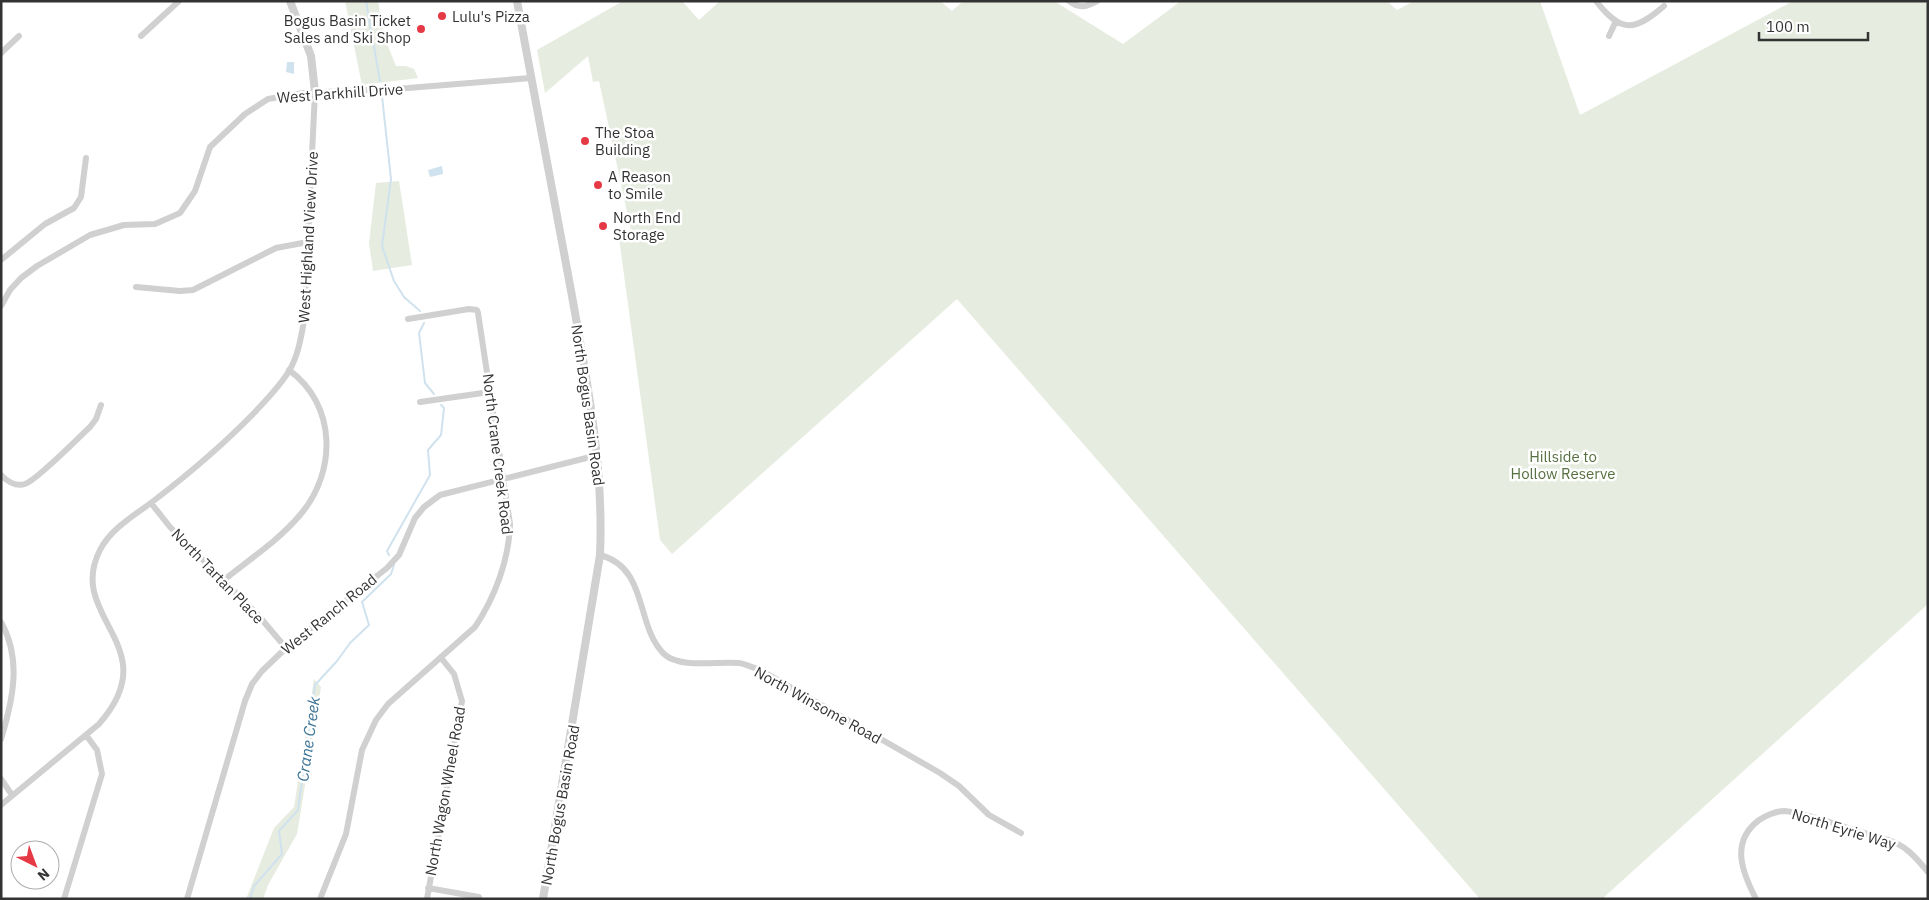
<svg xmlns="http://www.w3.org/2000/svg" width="1929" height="900" viewBox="0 0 1929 900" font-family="'IBM Plex Sans',sans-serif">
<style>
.green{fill:#e6ecdf}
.water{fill:#cfe2ee}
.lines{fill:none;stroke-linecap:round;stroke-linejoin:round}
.stream{stroke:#cfe2ee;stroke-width:2}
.minor{stroke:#d0d0d0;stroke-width:6}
.tertiary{stroke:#d0d0d0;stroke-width:8}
.poi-dot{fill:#e63946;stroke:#fff;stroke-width:2}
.labels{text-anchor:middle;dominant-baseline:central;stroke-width:5;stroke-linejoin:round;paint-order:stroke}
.poi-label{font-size:15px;fill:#333;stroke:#fff;text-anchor:start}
.street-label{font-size:15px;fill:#333;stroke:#fff}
.park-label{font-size:15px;fill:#56703f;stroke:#fff}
.water-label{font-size:16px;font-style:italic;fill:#3f7597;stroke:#fff}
</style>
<rect width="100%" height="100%" fill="#fff"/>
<path class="green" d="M345,1H378L384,36L396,66H406L414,69L418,78L362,85Z
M623,1H682L699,20L720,1H940L952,11L963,1H1054L1123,44L1181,1H1387L1397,10L1414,1H1540L1580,115L1793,1H1928V604L1602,899H1480L957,299L672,554L660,540L619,238L632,235L599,81L593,82L588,56L545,93L537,50Z
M399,181L412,265L373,271L369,243L376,183Z
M314,679L321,687L297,834L268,885L263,899H246L274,828L294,807Z"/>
<path class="water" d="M287,62H294V74L286,72Z
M442,166L443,174L430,177L428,170Z"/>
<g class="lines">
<path class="stream" d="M366,1L380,81
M382,96L391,179L382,246L394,281L404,297L420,311
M424,323L419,333L425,383L434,394
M389,555L387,551L430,475L428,450L441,435L444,408L441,405
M250,899L254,886L282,854L279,831L298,810L315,685L337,661L350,643L369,625L362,602L391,574L394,565"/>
<path class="minor" d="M1069,1C1079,9 1086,7 1097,1
M1596,1C1621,33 1634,32 1664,6
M141,36L179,1
M1609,36L1615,23
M1,53L19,36
M1,260L45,224L74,208L81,197L86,158
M136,287L180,291L193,290L276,248L308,242
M1,306L10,290L21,278L37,266L90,235L124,225L155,224L180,213L195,191L210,147L245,114L268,99L304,93L408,88L531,78
M420,402L490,392
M1,475C8,482 16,487 25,484C37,480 78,438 90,427L96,419L101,405
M151,503L170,527L258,615L286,648
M600,555C649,568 635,626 664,654C680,669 718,661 739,663C747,664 756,669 764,672L940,773L959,786L989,815L1021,833
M225,579C250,559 279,540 300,515C337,472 337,405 289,370
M1,622C22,659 13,700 1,739
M1,779L12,795
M1,805L99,724C168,646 65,618 100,550C112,527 137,514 156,499C191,472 224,444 255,412C267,399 280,386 289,371C298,356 301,338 304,321L315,92
M428,888L479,897
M64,899L102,774L97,750L86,735
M187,899L245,701L252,684L262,671L286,648L387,568L399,555L415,518L424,507L440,495L598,455
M320,899L346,834L362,750L376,720L388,704L475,627C495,597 509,560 510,524L478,313L477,310L469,309L408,319
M427,899L462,701L454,674L442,659
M1756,899C1742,872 1730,842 1759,820C1765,816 1776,811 1784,811C1807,813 1831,823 1854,830C1870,835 1894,839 1907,850C1915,856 1922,865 1928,872"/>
<path class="tertiary" d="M290,1L311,56L315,92
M517,1C535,99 554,197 572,296C587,381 604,467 600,555L543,899"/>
</g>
<g class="poi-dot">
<circle cx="442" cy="16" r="5"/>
<circle cx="421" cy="29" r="5"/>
<circle cx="585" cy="141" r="5"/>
<circle cx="598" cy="185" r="5"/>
<circle cx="603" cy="226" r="5"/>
</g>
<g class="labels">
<g class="poi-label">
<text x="452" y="16">Lulu's Pizza</text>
<text x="411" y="20" text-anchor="end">Bogus Basin Ticket<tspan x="411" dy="17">Sales and Ski Shop</tspan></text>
<text x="595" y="132">The Stoa<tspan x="595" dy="17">Building</tspan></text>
<text x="608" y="176">A Reason<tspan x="608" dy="17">to Smile</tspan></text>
<text x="613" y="217">North End<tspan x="613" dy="17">Storage</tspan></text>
</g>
<g class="street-label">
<text transform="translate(340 93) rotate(-4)">West Parkhill Drive</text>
<text transform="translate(308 237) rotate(-87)">West Highland View Drive</text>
<text transform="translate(588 405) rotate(82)">North Bogus Basin Road</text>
<text transform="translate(498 454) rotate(83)">North Crane Creek Road</text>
<text transform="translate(218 576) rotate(46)">North Tartan Place</text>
<text transform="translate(329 614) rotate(-39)">West Ranch Road</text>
<text transform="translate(818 705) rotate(29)">North Winsome Road</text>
<text transform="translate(445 791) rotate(-80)">North Wagon Wheel Road</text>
<text transform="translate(560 805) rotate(-80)">North Bogus Basin Road</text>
<text transform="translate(1844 829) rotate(17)">North Eyrie Way</text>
</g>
<g class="park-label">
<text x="1563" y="456">Hillside to<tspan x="1563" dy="17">Hollow Reserve</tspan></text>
</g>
<g class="water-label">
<text transform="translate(308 739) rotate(-82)">Crane Creek</text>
</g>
</g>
<rect width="1929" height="900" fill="none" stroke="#333333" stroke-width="5"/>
<g transform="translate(35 865) rotate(138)"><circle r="24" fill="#ffffff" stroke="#adadad"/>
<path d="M0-4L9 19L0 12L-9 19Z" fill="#e63946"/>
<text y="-8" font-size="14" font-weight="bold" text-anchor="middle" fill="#333333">N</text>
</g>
<path d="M1759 32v8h109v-8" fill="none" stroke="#333333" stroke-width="2.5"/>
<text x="1766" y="32" font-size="15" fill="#333333" stroke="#ffffff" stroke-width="4" paint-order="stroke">100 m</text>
</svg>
